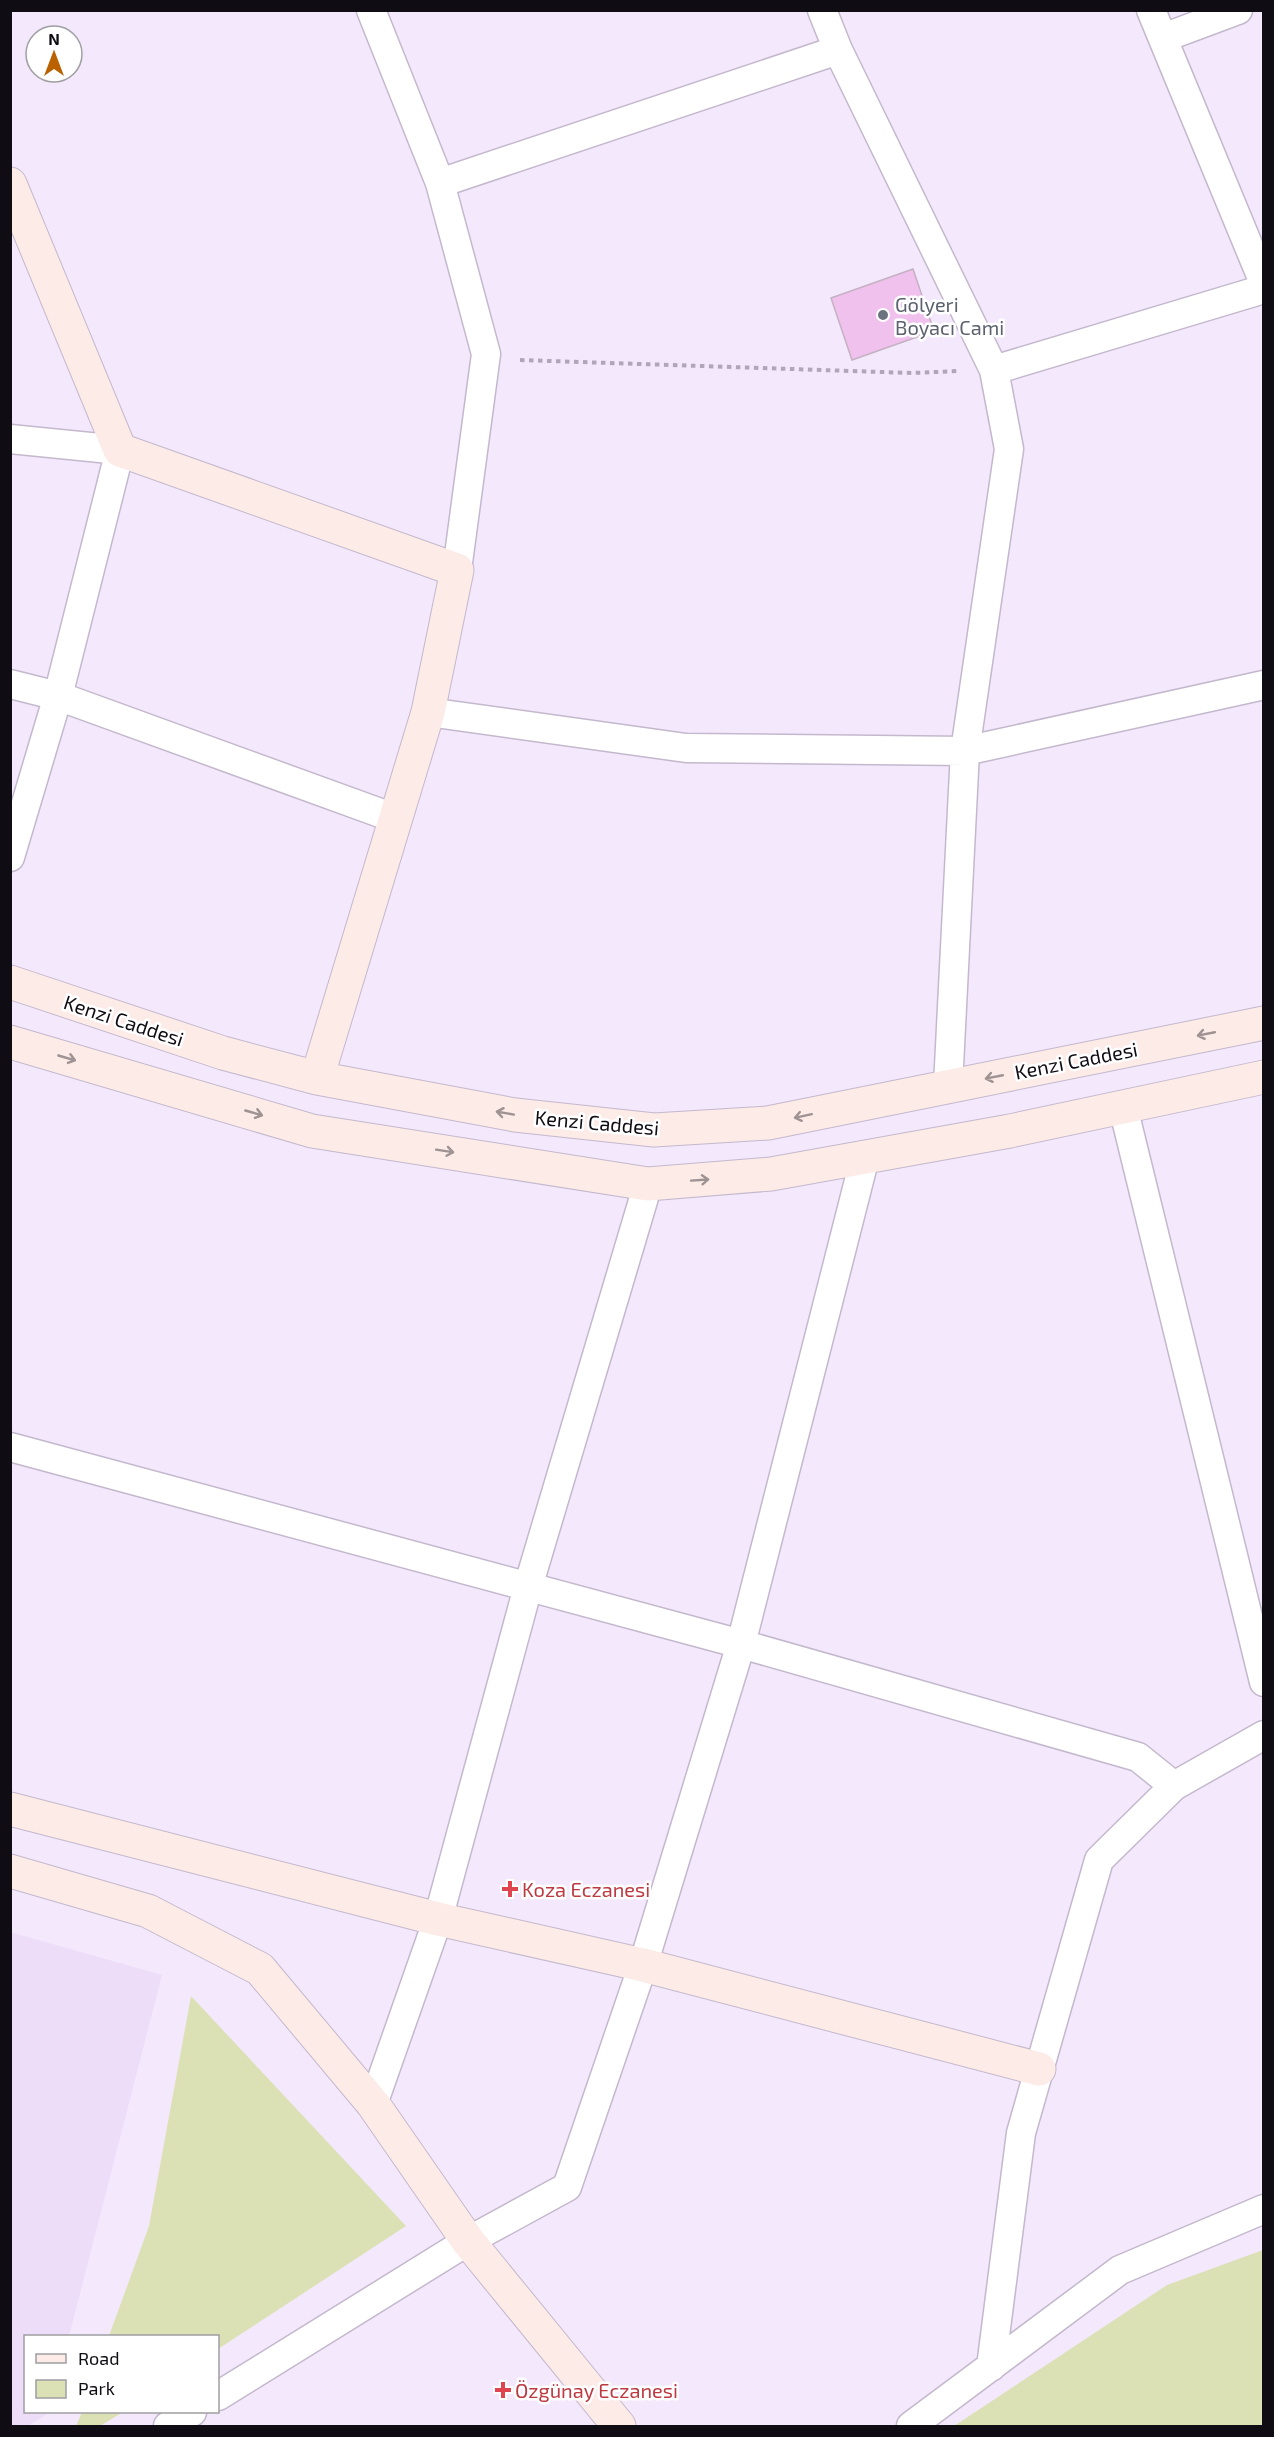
<svg xmlns="http://www.w3.org/2000/svg" width="1274" height="2437" viewBox="0 0 1274 2437" font-family="'Exo 2',sans-serif">
<style>
.built{fill:#edddf9}
.green{fill:#dbe1b5}
.building{fill:#f1c1ed;stroke:#c4b1c2;stroke-width:1.5}
.lines{fill:none;stroke-linecap:round;stroke-linejoin:round}
.street-casing{stroke:#c4b8cd;stroke-width:31}
.secondary-casing{stroke:#c4b8cd;stroke-width:35}
.path{stroke:#afa6b7;stroke-width:4;stroke-dasharray:4.5 4.5;stroke-linecap:butt}
.street{stroke:#fff;stroke-width:28}
.secondary{stroke:#fcebe7;stroke-width:33}
.oneway{stroke:#9e9292}
.worship-dot{fill:#6b7280;stroke:#fff;stroke-width:2}
.health-dot{fill:#e0444e;stroke:#fff;stroke-width:2}
.labels{text-anchor:middle;dominant-baseline:central;stroke-width:5;stroke-linejoin:round;paint-order:stroke}
.worship-label{font-size:20px;fill:#5b616d;stroke:#fff;text-anchor:start}
.street-label{font-size:20px;fill:#100c13;stroke:#fff}
.health-label{font-size:20px;fill:#be3a42;stroke:#fff;text-anchor:start}
</style>
<rect width="100%" height="100%" fill="#f4e8fd"/>
<path class="built" d="M10,1932L162,1975L69,2336H26V2412H50L28,2426H10Z"/>
<path class="green" d="M191,1996L406,2226L218,2349V2336H109L149,2226Z
M1263,2250V2426H954L1167,2285Z
M82,2412H123L100,2426H76Z"/>
<path class="building" d="M913,269L934,331L852,360L831,298Z"/>
<g class="lines">
<g class="street-casing">
<path id="street" d="M371,10L440,183L486,354L457,570
M822,10L838,50L994,370L1009,449L965,751L948,1086
M1151,10L1264,283
M1163,38L1238,10
M440,183L838,50
M994,370L1264,289
M10,439L120,450L58,696L10,857
M10,684L58,696L394,818
M428,712L686,748L965,751L1264,685
M1123,1107L1264,1682
M10,1447L741,1644L1138,1757L1174,1786
M373,2104L438,1919L528,1587L648,1184
M991,2367L1021,2133L1099,1860L1174,1786L1264,1735
M218,2396L468,2241L567,2187L643,1965L741,1644L865,1157
M168,2426L192,2412
M911,2426L1120,2270L1264,2209"/>
</g>
<g class="secondary-casing">
<path id="secondary" d="M10,184L120,450L457,570L428,712L317,1078
M10,982L223,1053L317,1078L515,1115L654,1130L768,1123L1264,1023
M10,1042L312,1131L648,1184L771,1174L1010,1131L1264,1077
M10,1809L438,1919L643,1965L1039,2069
M10,1871L148,1911L260,1969L373,2104L468,2241L619,2426"/>
</g>
<path class="path" d="M520,360L912,373L959,371"/>
<use href="#street" class="street"/>
<use href="#secondary" class="secondary"/>
</g>
<defs><path id="oneway-shaft" d="M-6 0H5M1.5-3L5.5 0L1.5 3" fill="none" stroke-width="1.6" stroke-linecap="round" stroke-linejoin="round" transform="scale(1.5)"/></defs>
<g class="oneway">
<use href="#oneway-shaft" transform="translate(1206 1034) rotate(169)"/>
<use href="#oneway-shaft" transform="translate(67 1058) rotate(16)"/>
<use href="#oneway-shaft" transform="translate(994 1077) rotate(169)"/>
<use href="#oneway-shaft" transform="translate(254 1113) rotate(16)"/>
<use href="#oneway-shaft" transform="translate(505 1113) rotate(-170)"/>
<use href="#oneway-shaft" transform="translate(803 1116) rotate(168)"/>
<use href="#oneway-shaft" transform="translate(445 1151) rotate(9)"/>
<use href="#oneway-shaft" transform="translate(700 1180) rotate(-4)"/>
</g>
<circle class="worship-dot" cx="883" cy="315" r="6"/>
<g class="health-dot">
<path d="M507 1880h6v6h6v6h-6v6h-6v-6h-6v-6h6z"/>
<path d="M500 2381h6v6h6v6h-6v6h-6v-6h-6v-6h6z"/>
</g>
<g class="labels">
<g class="worship-label">
<text x="895" y="304">Gölyeri<tspan x="895" dy="23">Boyacı Cami</tspan></text>
</g>
<g class="street-label">
<text transform="translate(124 1020) rotate(18)">Kenzi Caddesi</text>
<text transform="translate(1076 1060) rotate(-11)">Kenzi Caddesi</text>
<text transform="translate(597 1122) rotate(5)">Kenzi Caddesi</text>
</g>
<g class="health-label">
<text x="522" y="1889">Koza Eczanesi</text>
<text x="515" y="2390">Özgünay Eczanesi</text>
</g>
</g>
<rect width="1274" height="2437" fill="none" stroke="#100c13" stroke-width="24"/>
<rect x="24" y="2335" width="195" height="78" fill="#ffffff" stroke="#9f9ea1" stroke-width="1.5"/>
<rect x="36" y="2354" width="30" height="9" fill="#fcebe7" stroke="#9f9ea1" stroke-width="1.5"/>
<text x="78" y="2365" font-size="18" fill="#100c13">Road</text>
<rect x="36" y="2380" width="30" height="18" fill="#dbe1b5" stroke="#9f9ea1" stroke-width="1.5"/>
<text x="78" y="2395" font-size="18" fill="#100c13">Park</text>
<g transform="translate(54 54)"><circle r="28" fill="#ffffff" stroke="#9f9ea1" stroke-width="1.5"/>
<path d="M0-4.5L10 22L0 15L-10 22Z" fill="#bb6200"/>
<text y="-9" font-size="16" font-weight="bold" text-anchor="middle" fill="#100c13">N</text>
</g>
</svg>
